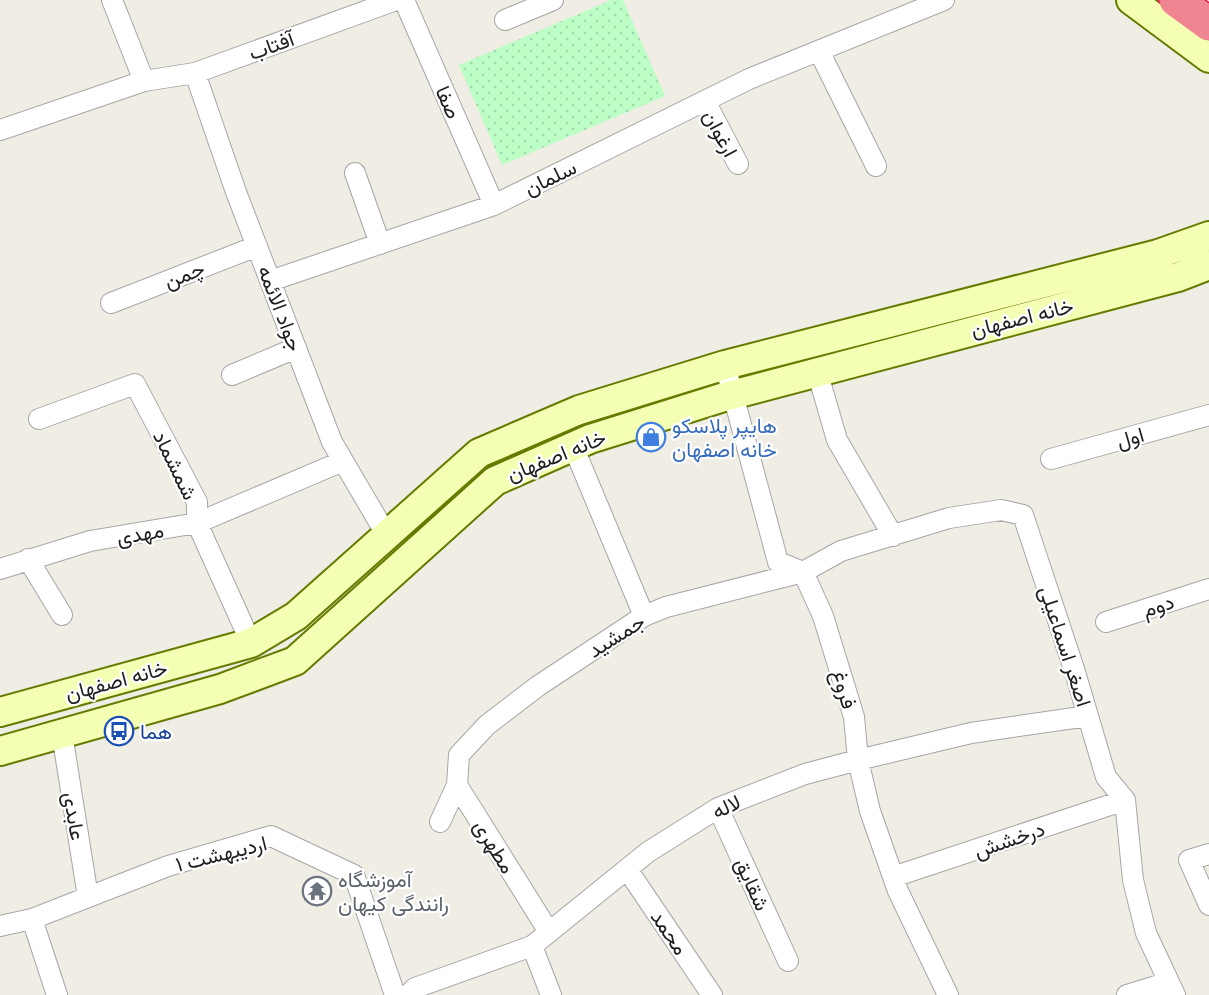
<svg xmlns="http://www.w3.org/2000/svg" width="1209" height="995" viewBox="0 0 1209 995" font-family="'Golos Text',Vazirmatn,sans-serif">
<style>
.park{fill:url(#park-dots)}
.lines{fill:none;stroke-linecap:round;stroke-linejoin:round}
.street-casing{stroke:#a6a6a6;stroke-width:22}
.secondary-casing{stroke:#647b00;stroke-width:32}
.highway-casing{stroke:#ea154e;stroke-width:36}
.street{stroke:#fff;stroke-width:20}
.secondary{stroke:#f5ffb3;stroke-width:28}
.highway{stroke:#ee8590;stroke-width:33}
.labels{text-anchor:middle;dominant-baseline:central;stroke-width:4.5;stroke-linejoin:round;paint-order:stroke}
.street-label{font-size:21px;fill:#1f1f1f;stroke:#fff}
.shop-label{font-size:21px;fill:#366cbe;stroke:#fff;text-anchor:start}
.transit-label{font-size:21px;fill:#164399;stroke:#fff;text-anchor:start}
.worship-label{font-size:21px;fill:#5b616d;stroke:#fff;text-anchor:start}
</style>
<defs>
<pattern id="park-dots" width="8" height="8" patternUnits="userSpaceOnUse" patternTransform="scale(1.5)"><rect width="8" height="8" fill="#bdfec7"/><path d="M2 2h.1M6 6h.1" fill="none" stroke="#a2d9aa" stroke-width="1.8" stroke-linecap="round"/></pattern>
</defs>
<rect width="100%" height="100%" fill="#f0ede4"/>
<path class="park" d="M611,0H623L665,96L502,165L459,65Z"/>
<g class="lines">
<g class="street-casing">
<path id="street" d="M112,0L144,81
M404,0L494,205
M505,20L553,0
M819,51L876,166
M195,73L236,192L332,442L386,534
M705,101L738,164
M0,130L144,81L195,73L396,0
M355,173L380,244
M270,281L494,205L749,79L944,0
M111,303L257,246
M725,365L778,562L803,572L823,616L854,717L858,760L870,811L898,891L948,995
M817,371L837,440L893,536
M232,375L296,348
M39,419L135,384L197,502V523L251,643
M573,446L644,616
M1051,459L1209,415
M28,559L62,615
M0,569L90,541L197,523L343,461
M1106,622L1209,589
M62,734L88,897
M718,808L788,961
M440,822L457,785
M1209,854L1189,860L1209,905
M627,869L712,995
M893,877L1125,800
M32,919L57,995
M0,926L32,919L168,866L271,836L354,875L395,995
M549,932L457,785L459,755L487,725L538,686L644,616L666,607L803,572L841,551L949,518L1001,510L1023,515L1075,672L1106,777L1125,800L1133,880L1146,933L1175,995
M532,946L551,995
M408,995L415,988L532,946L648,852L718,808L805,774L858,760L971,733L1088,716
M1127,995L1169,982"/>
</g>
<g class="secondary-casing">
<path id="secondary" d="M1131,0L1209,58
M0,712L251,643L296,616L479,453L579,410L725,365L1158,254L1209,236
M0,751L220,689L295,661L495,481L590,439L724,397L1178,277L1209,265"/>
</g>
<g class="highway-casing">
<path id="highway" d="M1176,0L1209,24"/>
</g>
<use href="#street" class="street"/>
<use href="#secondary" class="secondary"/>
<use href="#highway" class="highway"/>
</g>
<defs>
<g id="shop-ring" transform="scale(1.5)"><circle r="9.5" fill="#fff" stroke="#3f7fe0" stroke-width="1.5"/><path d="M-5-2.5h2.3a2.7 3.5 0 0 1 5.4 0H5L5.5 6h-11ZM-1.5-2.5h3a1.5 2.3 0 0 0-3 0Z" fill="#3f7fe0"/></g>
<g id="bus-ring" transform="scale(1.5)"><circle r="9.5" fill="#fff" stroke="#1a4fb4" stroke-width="1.5"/><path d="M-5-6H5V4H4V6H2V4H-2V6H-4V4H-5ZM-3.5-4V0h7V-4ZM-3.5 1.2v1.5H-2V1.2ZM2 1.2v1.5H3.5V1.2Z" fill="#1a4fb4"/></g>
<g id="temple-ring" transform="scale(1.5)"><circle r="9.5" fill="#fff" stroke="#6b7280" stroke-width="1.5"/><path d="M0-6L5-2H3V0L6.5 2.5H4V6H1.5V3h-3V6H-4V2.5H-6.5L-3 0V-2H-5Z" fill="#6b7280"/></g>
</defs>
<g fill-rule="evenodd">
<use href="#shop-ring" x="651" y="437"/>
<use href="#bus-ring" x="119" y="731"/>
<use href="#temple-ring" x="317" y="891"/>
</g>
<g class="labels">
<g class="street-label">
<text transform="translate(271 45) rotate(-20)">آفتاب</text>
<text transform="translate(449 102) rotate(66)">صفا</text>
<text transform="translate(721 133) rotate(62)">ارغوان</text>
<text transform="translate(550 177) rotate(-26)">سلمان</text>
<text transform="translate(184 274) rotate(-21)">چمن</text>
<text transform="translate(281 308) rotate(69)">جواد الائمه</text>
<text transform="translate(1022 317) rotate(-14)">خانه اصفهان</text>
<text transform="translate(1130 437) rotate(-16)">اول</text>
<text transform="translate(556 455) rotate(-22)">خانه اصفهان</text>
<text transform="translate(176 465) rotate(64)">شمشماد</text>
<text transform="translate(140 533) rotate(-10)">مهدی</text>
<text transform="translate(1158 605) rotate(-18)">دوم</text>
<text transform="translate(616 635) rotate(-32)">جمشید</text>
<text transform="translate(1066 646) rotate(72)">اصغر اسماعیلی</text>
<text transform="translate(116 680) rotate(-15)">خانه اصفهان</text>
<text transform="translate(845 689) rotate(73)">فروغ</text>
<text transform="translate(726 806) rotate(-25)">لاله</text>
<text transform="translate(75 816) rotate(81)">عابدی</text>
<text transform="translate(1009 839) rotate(-19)">درخشش</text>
<text transform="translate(495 846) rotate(58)">مطهری</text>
<text transform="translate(221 853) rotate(-14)">اردیبهشت ۱</text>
<text transform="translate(753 884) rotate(66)">شقایق</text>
<text transform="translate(670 932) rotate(56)">محمد</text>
</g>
<g class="shop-label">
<text x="672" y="425">هایپر پلاسکو<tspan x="672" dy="24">خانه اصفهان</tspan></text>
</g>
<g class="transit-label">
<text x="140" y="731">هما</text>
</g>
<g class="worship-label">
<text x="338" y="879">آموزشگاه<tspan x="338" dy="24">رانندگی کیهان</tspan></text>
</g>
</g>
</svg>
